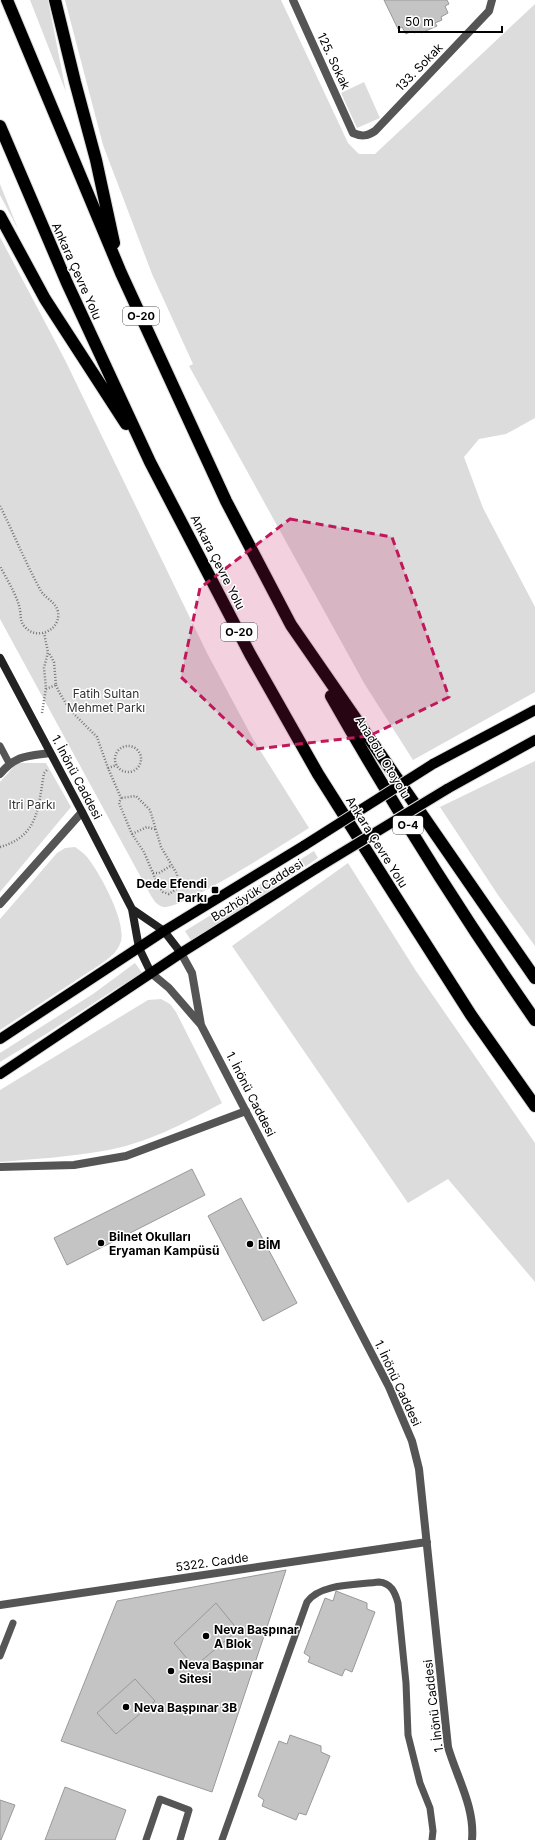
<svg xmlns="http://www.w3.org/2000/svg" width="535" height="1840" viewBox="0 0 535 1840" font-family="Inter,sans-serif">
<style>
.green{fill:#dcdcdc}
.building{fill:#c4c4c4;stroke:#999}
.lines{fill:none;stroke-linecap:round;stroke-linejoin:round}
.primary-casing{stroke:#dbdbdb;stroke-width:12}
.highway-casing{stroke:#dbdbdb;stroke-width:14}
.path{stroke:#777;stroke-width:2.5;stroke-dasharray:1 2;stroke-linecap:butt}
.lane{stroke:#555;stroke-width:7}
.street{stroke:#555;stroke-width:8}
.secondary{stroke:#222;stroke-width:8}
.primary{stroke:#000;stroke-width:10}
.highway{stroke:#000;stroke-width:12}
.primary-bridge-casing{stroke:#dbdbdb;stroke-width:12;stroke-linecap:butt}
.primary-bridge{stroke:#000;stroke-width:10}
.marked{fill:#c2185b;fill-opacity:0.2;stroke:#c2185b;stroke-width:3;stroke-dasharray:8 5;stroke-linejoin:round}
.poi-dot{fill:#000;stroke:#fff;stroke-width:1.5}
.labels{text-anchor:middle;dominant-baseline:central;stroke-width:3;stroke-linejoin:round;paint-order:stroke}
.shield{fill:#fff;stroke:#4c4c4c;stroke-width:1}
.shield-label{font-size:11px;font-weight:bold;fill:#000}
.street-label{font-size:12px;fill:#000;stroke:#fff}
.park-label{font-size:12px;fill:#333;stroke:#fff}
.poi-label{font-size:12px;font-weight:bold;fill:#000;stroke:#fff;text-anchor:start}
</style>
<rect width="100%" height="100%" fill="#fff"/>
<path class="green" d="M30,0H48L66,92Z
M65,0H281L348,143L359,154H375L535,4V418L506,434L479,439L464,457L483,508L535,607V692L413,760L364,683L189,366L193,364L152,274L103,145Z
M364,82L380,118L357,128L341,93Z
M0,184L18,229L0,195Z
M0,237L65,360L207,653L253,739L309,828C288,841 180,911 163,907C156,905 153,899 150,894L0,619Z
M535,761V946L498,895L440,807Z
M17,763H46L71,807L0,892V782Z
M75,847C79,850 84,853 87,857C100,873 126,921 121,941C118,952 109,958 101,964L0,1030V919L57,853L65,848Z
M314,851L318,858L192,942L185,931Z
M348,863L416,971L535,1143V1282L448,1179L408,1203L232,946Z
M135,963L143,974L117,988L46,1034L0,1062V1053L93,994Z
M161,999L170,1004L176,1012L222,1103C185,1123 146,1144 103,1151C69,1157 34,1159 0,1162V1090L148,1000Z"/>
<path class="building" d="M384,0H447L449,4L445,6L448,13L441,17L442,20L435,23L437,26L421,33L420,31L414,33L412,31L406,34L402,27L398,29Z
M192,1169L205,1195L67,1265L54,1238Z
M241,1198L297,1303L263,1321L208,1216Z
M286,1570L212,1792L61,1741L117,1601Z
M336,1591L367,1603V1609L375,1612L352,1672L345,1669L342,1676L308,1662L310,1657L304,1653L325,1598L333,1601Z
M216,1603L238,1630L194,1667L174,1643Z
M135,1679L155,1701L116,1734L97,1713Z
M290,1735L321,1746V1752L330,1756L306,1815L299,1813L296,1820L262,1806L264,1800L258,1796L279,1741L287,1744Z
M65,1787L126,1810L115,1840H45Z
M0,1800L15,1805L1,1840H0Z"/>
<g class="lines">
<g class="primary-casing">
<path id="primary" d="M433,764L535,710
M447,789L535,740
M0,1039L164,931L305,845
M0,1074L181,953L317,868"/>
</g>
<g class="highway-casing">
<path id="highway" d="M7,0L121,273L226,501L291,625L535,978
M55,0L75,82L96,160L114,243
M0,126L67,283L150,462L250,654L318,774L392,891L471,1015L535,1106
M0,216L45,299L126,424
M331,696C394,807 462,915 535,1020"/>
</g>
<path class="path" d="M0,506C14,534 26,564 41,591C46,599 56,602 58,612C61,630 37,641 25,627C20,622 21,616 20,610C18,597 6,578 0,566
M56,685L59,692L70,710L97,737L108,768L121,798L119,803L132,834L144,852L158,885L163,892L169,894L178,888L177,874L161,847L150,810L136,796L121,798
M46,689L56,685L54,662L49,653
M42,713L46,688L44,668L48,652L44,633
M115 759a13 13 0 1 1 26 0a13 13 0 1 1-26 0Z
M108,768L117,765
M132,834L147,827L157,830
M0,847C39,836 38,807 44,773L48,769
M153,873H159L172,865"/>
<path class="lane" d="M0,746L9,763
M0,1656L13,1623
M146,1840L160,1799L189,1810L180,1840
M222,1840L307,1602C320,1583 358,1585 379,1582C391,1583 395,1592 398,1603L406,1683L408,1735L420,1783L430,1808L433,1831L432,1840"/>
<path class="street" d="M293,0L353,133C362,137 367,136 375,131L489,11L492,0
M0,774C16,755 27,756 50,753
M0,904L82,812
M151,973L169,988L201,1025L192,973L181,953
M201,1025L389,1387L412,1441L419,1469L448,1747C457,1778 475,1807 472,1840
M0,1167L74,1165L126,1156L246,1111
M0,1605L427,1542"/>
<path class="secondary" d="M0,658L82,812L132,909L139,948L151,973
M132,909L164,931L181,953"/>
<use href="#primary" class="primary"/>
<use href="#highway" class="highway"/>
<g class="primary-bridge-casing">
<path id="primary-bridge" d="M305,845L433,764
M317,868L447,789"/>
</g>
<use href="#primary-bridge" class="primary-bridge"/>
</g>
<path class="marked" d="M290,519L392,537L449,697L369,736L256,749L181,677L200,588Z"/>
<g class="poi-dot">
<rect x="211" y="886" width="8" height="8" rx="2"/>
<circle cx="101" cy="1243" r="4"/>
<circle cx="250" cy="1244" r="4"/>
<circle cx="206" cy="1636" r="4"/>
<circle cx="171" cy="1671" r="4"/>
<circle cx="126" cy="1707" r="4"/>
</g>
<g class="labels">
<g class="shield">
<rect x="123" y="307" width="36" height="18" rx="3"/>
<rect x="221" y="623" width="36" height="18" rx="3"/>
<rect x="393" y="816" width="30" height="18" rx="3"/>
</g>
<g class="shield-label">
<text x="141" y="316">O-20</text>
<text x="239" y="632">O-20</text>
<text x="408" y="825">O-4</text>
</g>
<g class="street-label">
<text transform="translate(334 61) rotate(65)">125. Sokak</text>
<text transform="translate(419 67) rotate(-46)">133. Sokak</text>
<text transform="translate(77 271) rotate(66)">Ankara Çevre Yolu</text>
<text transform="translate(218 562) rotate(63)">Ankara Çevre Yolu</text>
<text transform="translate(383 757) rotate(59)">Anadolu Otoyolu</text>
<text transform="translate(77 777) rotate(62)">1. İnönü Caddesi</text>
<text transform="translate(377 842) rotate(58)">Ankara Çevre Yolu</text>
<text transform="translate(257 890) rotate(-32)">Bozhöyük Caddesi</text>
<text transform="translate(251 1094) rotate(63)">1. İnönü Caddesi</text>
<text transform="translate(398 1383) rotate(65)">1. İnönü Caddesi</text>
<text transform="translate(212 1562) rotate(-8)">5322. Cadde</text>
<text transform="translate(433 1706) rotate(-97)">1. İnönü Caddesi</text>
</g>
<g class="park-label">
<text x="106" y="693">Fatih Sultan<tspan x="106" dy="14">Mehmet Parkı</tspan></text>
<text x="32" y="804">Itri Parkı</text>
</g>
<g class="poi-label">
<text x="207" y="883" text-anchor="end">Dede Efendi<tspan x="207" dy="14">Parkı</tspan></text>
<text x="109" y="1236">Bilnet Okulları<tspan x="109" dy="14">Eryaman Kampüsü</tspan></text>
<text x="258" y="1244">BİM</text>
<text x="214" y="1629">Neva Başpınar<tspan x="214" dy="14">A Blok</tspan></text>
<text x="179" y="1664">Neva Başpınar<tspan x="179" dy="14">Sitesi</tspan></text>
<text x="134" y="1707">Neva Başpınar 3B</text>
</g>
</g>
<path d="M399 26v6h103v-6" fill="none" stroke="#000000" stroke-width="2"/>
<text x="405" y="26" font-size="12" fill="#000000" stroke="#ffffff" stroke-width="3" paint-order="stroke">50 m</text>
</svg>
